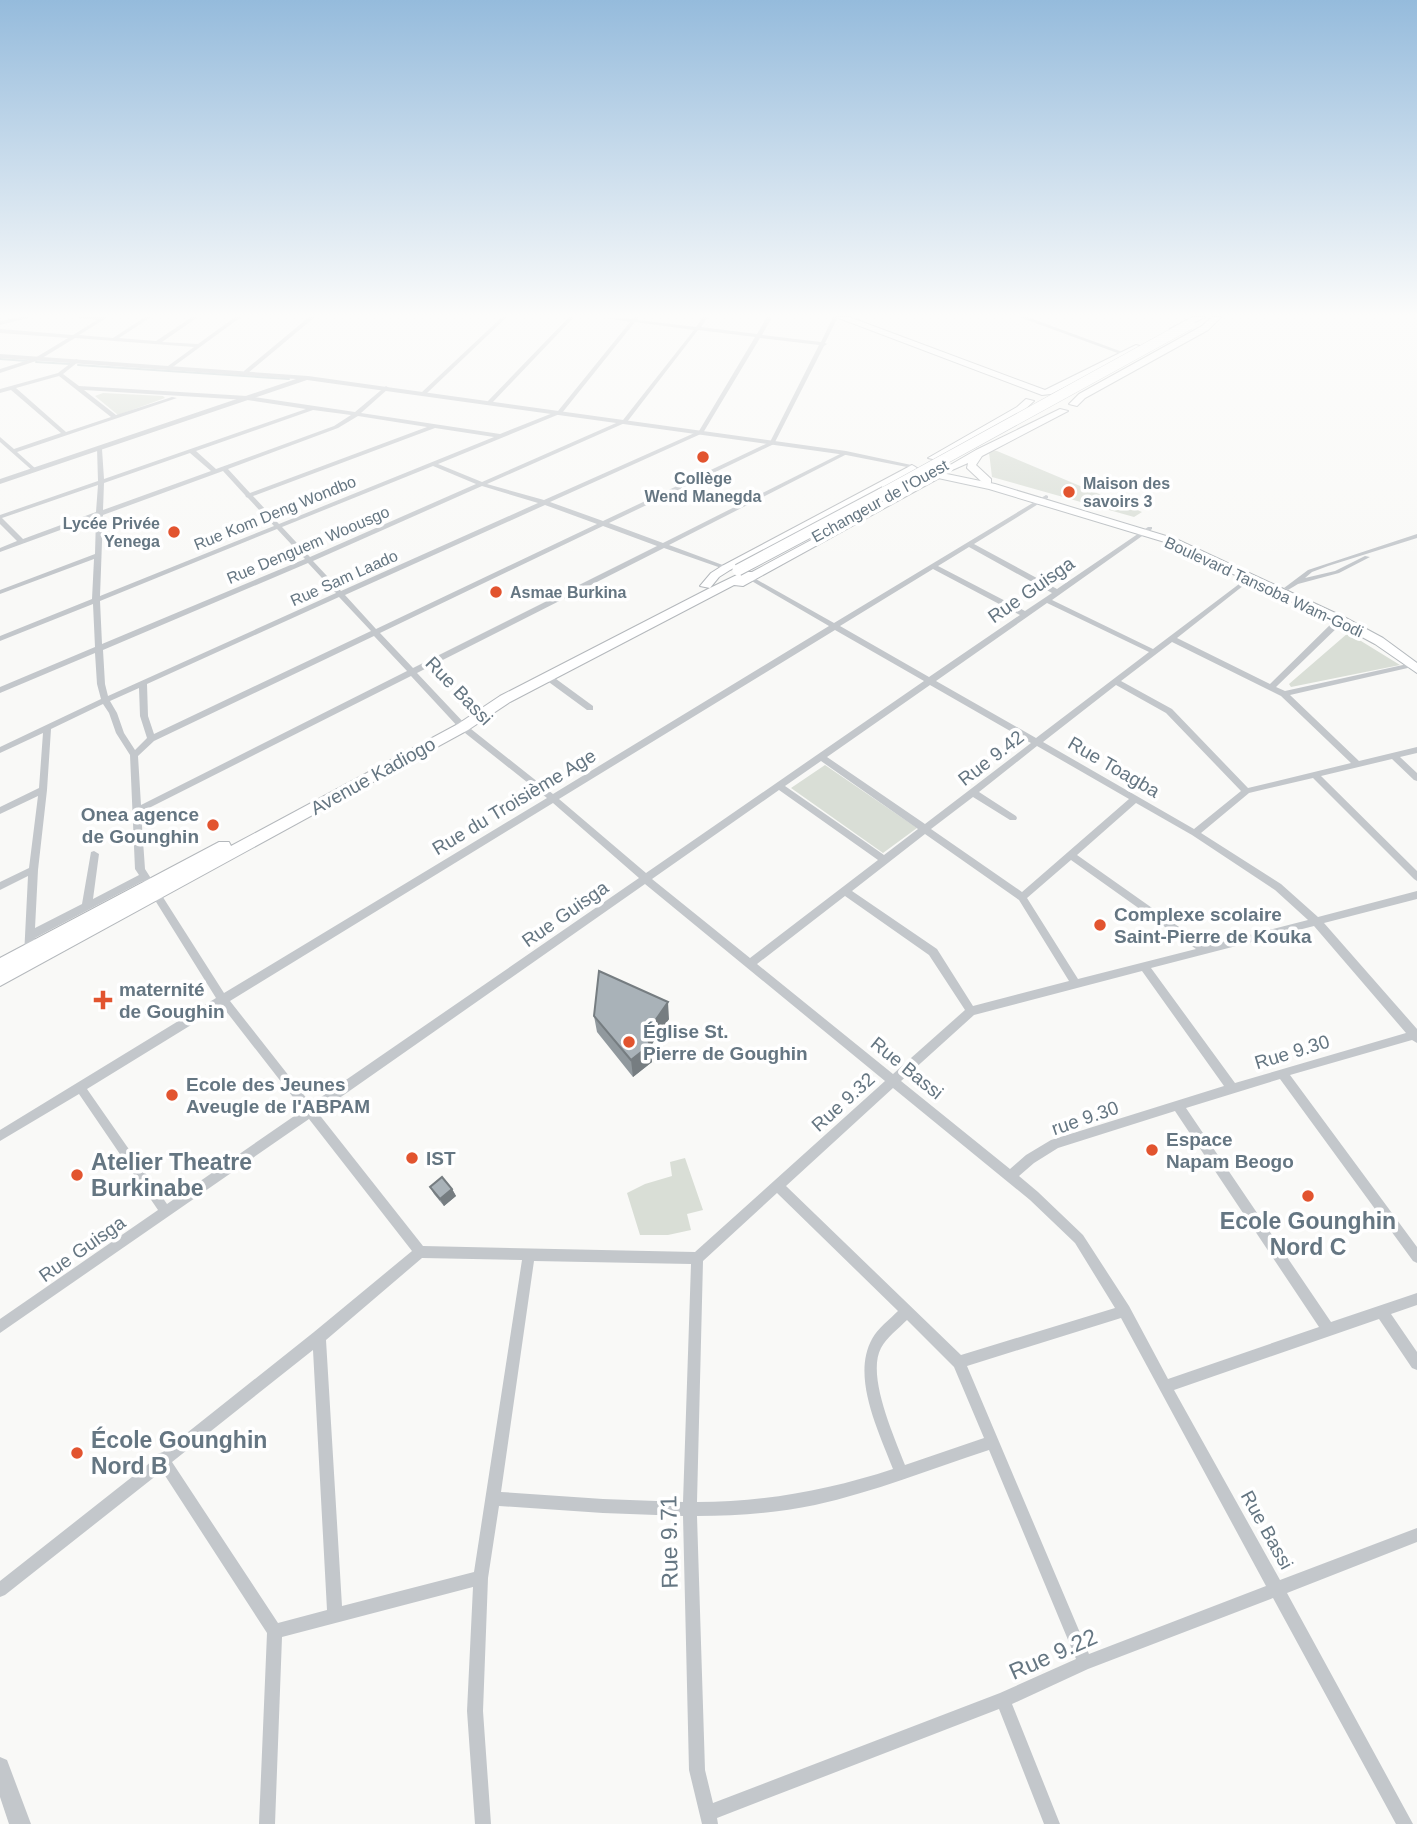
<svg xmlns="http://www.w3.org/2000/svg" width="1417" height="1824" viewBox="0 0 1417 1824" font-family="Arial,sans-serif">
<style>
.green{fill:#d9ded6}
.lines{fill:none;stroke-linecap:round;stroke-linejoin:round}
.stream{stroke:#b8c6c9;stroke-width:2}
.primary-casing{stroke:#b4b9bd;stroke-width:2}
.trunk-casing{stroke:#b4b8bc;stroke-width:2}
.minor{fill:#c3c7cb;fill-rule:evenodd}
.tertiary{fill:#c3c7cb;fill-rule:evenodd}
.primary{fill:#fff;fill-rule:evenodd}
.trunk{fill:#fff;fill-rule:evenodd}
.trunk-bridge-far1-casing{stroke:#b4b8bc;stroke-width:11;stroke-linecap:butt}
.trunk-bridge-casing{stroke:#b4b8bc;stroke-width:13;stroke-linecap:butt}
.trunk-bridge-far1{stroke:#fff;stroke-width:10}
.trunk-bridge{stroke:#fff;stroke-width:11}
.wall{fill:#91999e}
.shaded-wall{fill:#767d81}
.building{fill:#a9b2b8;stroke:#767d81;stroke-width:2}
.poi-dot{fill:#e2542f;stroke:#fff;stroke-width:2.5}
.labels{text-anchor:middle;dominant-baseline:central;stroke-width:7;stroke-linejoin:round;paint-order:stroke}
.far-poi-label{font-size:16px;font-weight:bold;fill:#657682;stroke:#fff;text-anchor:start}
.far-street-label{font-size:16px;fill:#657682;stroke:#fff}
.street-label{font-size:19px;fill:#657682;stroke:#fff}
.poi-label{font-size:19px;font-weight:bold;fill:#657682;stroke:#fff;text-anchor:start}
.near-poi-label{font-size:23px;font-weight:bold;fill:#657682;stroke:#fff;text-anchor:start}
.near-street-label{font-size:23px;fill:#657682;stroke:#fff}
</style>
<rect width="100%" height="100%" fill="#f9f9f7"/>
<path class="green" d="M103,393L163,396L165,398L118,415L95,396Z
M992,450L997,451L1142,512L1134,517L992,477L989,452Z
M1348,633L1400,665L1291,687L1289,684Z
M825,765L917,828L883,853L791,788Z
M685,1158L703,1210L687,1214L691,1230L668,1235H640L627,1193L645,1184L672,1176L670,1162Z"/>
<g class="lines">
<path class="stream" d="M0,359L27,361
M36,362L70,364
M78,365L289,379"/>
<g class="primary-casing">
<path id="primary" d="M942,473L995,484L1176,539L1344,617L1383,638L1417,663V673L1375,644L1336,623L1168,543L989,489L938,478L937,476Z"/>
</g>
<g class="trunk-casing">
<path id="trunk" d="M836,317H849L1045,390L1136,345L1143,347L1051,394L1042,395Z
M1193,317H1205L1177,331L1170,329Z
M1212,317H1221L1208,330L1085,398L1077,406L1069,404L1079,394L1202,326Z
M1026,399L1034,401L1023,411L937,460L928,458L1017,407Z
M1060,409L1068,411L982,456L976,465L991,479V483H983L967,468L968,463L950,471L945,468L976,450Z
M912,465L917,468L916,470L730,570L719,577L710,588L743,572H752L932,475L941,477L743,586L734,585L510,702L468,730L0,986V958L219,842H229L231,846L458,724L500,696L710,588L700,586L711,573L722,566Z"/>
</g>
<path class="minor" d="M21,317H32L0,325V321Z
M73,317H108L79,335L113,338L145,317H151L119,338L156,341L192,317H198L162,342L198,344L235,317H241L170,369L168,368V366L194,347L75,338L39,360L0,373V369L35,358L68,338L0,333V329L73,335L97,320Z
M309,317H315L248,373H244V371Z
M502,317H507L426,394H422V392Z
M569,317H574L492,403H488V401Z
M601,317L633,319L634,317H639L637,320L696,327L703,317H708L701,327L757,334L767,317H772L762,335L821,342L833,317H838L825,343L827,344L824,346L774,444L609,523L663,543L844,452L849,453L669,545L728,567V569H724L664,548L417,673L466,725L553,794L829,626L750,580V578H754L834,623L1046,495L1048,496V498L974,544L1057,589L1148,527H1152V529L1052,600L1153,649L1251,575L1255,577L1253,578L1177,638L1270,684L1337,618H1343V622L1276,687L1285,691L1412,663L1416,665L1412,667L1290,695L1359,761L1417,747V753L1400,757L1417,773V781L1414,780L1392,759L1321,776L1417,871V881L1414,879L1313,778L1249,793L1201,833L1281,884L1318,917L1417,891V899L1324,923L1417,1029V1043L1412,1040L1290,1075L1417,1247V1263L1413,1261L1280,1079L1186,1108L1331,1322L1417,1293V1305L1391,1314L1417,1352V1370L1412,1368L1379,1319L1174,1390L1280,1580L1417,1528V1542L1287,1593L1413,1824H1396L1273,1598L1088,1669L1012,1704L1060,1824H1044L999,1709L717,1818L718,1824H702L689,1770L683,1516L603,1513L499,1506L488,1578L483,1711L491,1824H475L467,1711L473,1587L282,1637L275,1824H259L267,1633L162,1471L5,1595L0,1597V1581L156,1458L157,1454L163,1452L314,1332L412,1251L309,1119L0,1333V1319L158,1210L79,1094L0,1141V1130L216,998L143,881L35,938L33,959H25L24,956L28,876L0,890V882L29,868L38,796L0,814V807L39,788L43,733L0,753V747L101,699L97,684L95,653L0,693V687L95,647L93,604L0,641V636L92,599L94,559L0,594V590L95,554L96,517L0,552V548L17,541L0,524V515L98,481L97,448L102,449L104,479L306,409L247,400L84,390L116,415L172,397L177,398L17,452L36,469V471L34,472L0,442V437L14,449L61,433L11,390L0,393V389L58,373L76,359L78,360V362L63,374L79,386L247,396L355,412L386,386L389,388L388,389L361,413L500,434L558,411L630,322ZM635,322L694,330L623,420L482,482L438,464L562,413ZM698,330L755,337L699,431L544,500L487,484L627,422ZM760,338L819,345L770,442L603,521L550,502L703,433ZM59,376L111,417L66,432L16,388ZM313,410L351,415L334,426L216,469L196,451ZM358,416L427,427L250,493L228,469L338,428ZM435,428L494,437L279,524L253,496ZM190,453L211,471L103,510L104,483ZM433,466L476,484L310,557L282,527ZM223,471L245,495L246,497L248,498L274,526L100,596L103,515ZM98,485L96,512L23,539L2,518ZM482,486L538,503L341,591L313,561ZM545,505L597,524L376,629L345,595ZM603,526L657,546L413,668L380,633ZM277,529L305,559L102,644L100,601ZM969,547L1052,593L1025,611L938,566ZM308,563L336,593L108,696L105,684L103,650ZM933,569L1020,615L929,677L840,626ZM339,597L371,631L154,734L148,716L147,684ZM1047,603L1149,652L1036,738L936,681ZM835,630L924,681L646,873L559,799ZM374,636L407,671L141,805L138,756L154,741ZM1172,642L1281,696L1351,763L1248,788L1172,709L1121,681ZM411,676L460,729L547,798L224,993L145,869L141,812ZM930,685L1031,743L925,824L827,757ZM1116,685L1166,713L1241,791L1194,829L1043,742ZM139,688L140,716L147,738L135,750L124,733L117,713L110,701ZM103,704L109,713L116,733L130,755L135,869L139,875L93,899L99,854L94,851L91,852L82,904L35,928L38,870L47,790L51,729ZM1037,746L1129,799L1022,892L931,829L973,797L1010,820H1016L1017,818L1016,816L979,792ZM821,761L918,829L884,855L785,786ZM779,790L878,860L750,958L652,879ZM553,803L639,878L311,1104L230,1001ZM1136,803L1192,835L1275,890L1308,920L1206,946L1077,855ZM925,834L1019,900L1069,981L973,1006L937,949L852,891ZM1071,860L1196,949L1078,979L1027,898ZM645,884L885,1081L695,1252L423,1246L318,1113ZM845,896L929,955L965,1010L893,1074L757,964ZM1314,926L1406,1033L1235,1083L1151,968ZM1142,971L1224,1086L1051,1140L1026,1155L1010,1169L901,1081L974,1015ZM222,1006L303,1110L167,1204L87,1089ZM893,1088L1030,1200L1075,1243L1115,1308L961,1355L786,1186ZM1175,1111L1319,1327L1168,1379L1129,1306L1083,1235L1038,1192L1019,1176L1034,1163L1058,1148ZM777,1193L898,1311C889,1320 878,1328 872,1339C851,1377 879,1432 893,1469C829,1490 765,1502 697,1502L703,1261ZM422,1258L522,1260L474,1572L342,1606L326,1340ZM534,1261L691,1264L683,1502L603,1499L501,1492ZM1121,1318L1266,1586L1089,1654L967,1366ZM907,1320L954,1367L984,1438L905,1465C895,1438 866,1376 881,1348C887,1337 898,1329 907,1320ZM313,1350L327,1610L278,1623L172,1462ZM989,1450L1076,1659L1000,1693L713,1803L705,1770L697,1516C737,1516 776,1513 815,1505C874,1492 931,1469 989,1450Z
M1019,317H1027L1128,354L1123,355Z
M1417,534V538L1328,566L1312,572L1305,578L1335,571L1365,556L1370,557L1339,573L1298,584L1288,590L1284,588L1308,570Z
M546,676H552L593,706V710H587L546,680Z"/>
<path class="tertiary" d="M0,354L308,376L846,451L916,466L912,468L846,455L307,380L0,484V479L296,379L0,358Z
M0,1757L7,1760L31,1824H9L0,1797Z"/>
<use href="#primary" class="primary"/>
<use href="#trunk" class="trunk"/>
<g class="trunk-bridge-far1-casing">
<path id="trunk-bridge-far1" d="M881,494L1190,324"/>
</g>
<g class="trunk-bridge-casing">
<path id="trunk-bridge" d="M738,570L885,492"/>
</g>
<use href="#trunk-bridge-far1" class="trunk-bridge-far1"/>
<use href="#trunk-bridge" class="trunk-bridge"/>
</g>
<path class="wall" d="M594,1016L669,1019L650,1047L652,1062L633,1077L597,1032Z
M430,1187L452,1189L456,1196L444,1206L434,1194Z"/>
<path class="shaded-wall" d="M668,1002L669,1019L650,1047L652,1062L633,1077L631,1060L646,1034Z
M452,1189L456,1196L444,1206L440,1199Z"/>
<path class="building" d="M599,971L668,1002L646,1034L650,1045L631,1060L594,1016Z
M442,1177L452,1189L440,1199L430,1187Z"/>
<linearGradient id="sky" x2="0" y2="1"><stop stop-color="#95bbdc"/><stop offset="0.55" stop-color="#fcfcfb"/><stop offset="1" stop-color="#fcfcfb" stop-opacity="0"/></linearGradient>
<rect width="1417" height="573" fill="url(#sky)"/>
<g class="poi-dot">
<circle cx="703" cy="457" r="7"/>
<circle cx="1069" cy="492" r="7"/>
<circle cx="174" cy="532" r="7"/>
<circle cx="496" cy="592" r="7"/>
<circle cx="213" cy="825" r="7"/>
<circle cx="1100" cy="925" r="7"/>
<path d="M99.5 989.5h7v7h7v7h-7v7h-7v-7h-7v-7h7z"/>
<circle cx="629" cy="1042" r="7"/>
<circle cx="172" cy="1095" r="7"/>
<circle cx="1152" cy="1150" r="7"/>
<circle cx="412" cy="1158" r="7"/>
<circle cx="77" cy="1175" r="7"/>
<circle cx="1308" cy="1196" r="7"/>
<circle cx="77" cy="1453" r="7"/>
</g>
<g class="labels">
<g class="far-poi-label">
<text x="703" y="478" text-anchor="middle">Collège<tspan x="703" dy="18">Wend Manegda</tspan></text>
<text x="1083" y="483">Maison des<tspan x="1083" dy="18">savoirs 3</tspan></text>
<text x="160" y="523" text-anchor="end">Lycée Privée<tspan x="160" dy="18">Yenega</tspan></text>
<text x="510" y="592">Asmae Burkina</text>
</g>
<g class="far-street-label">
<text transform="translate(880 501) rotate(-29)">Echangeur de l'Ouest</text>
<text transform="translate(275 513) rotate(-22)">Rue Kom Deng Wondbo</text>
<text transform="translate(308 545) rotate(-23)">Rue Denguem Woousgo</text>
<text transform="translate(344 578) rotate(-24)">Rue Sam Laado</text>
<text transform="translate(1264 587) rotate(25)">Boulevard Tansoba Wam-Godi</text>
</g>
<g class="street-label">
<text transform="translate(1031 590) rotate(-35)">Rue Guisga</text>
<text transform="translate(459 691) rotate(46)">Rue Bassi</text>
<text transform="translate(991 758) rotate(-38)">Rue 9.42</text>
<text transform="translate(1114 767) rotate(30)">Rue Toagba</text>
<text transform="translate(373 776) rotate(-29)">Avenue Kadiogo</text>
<text transform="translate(514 802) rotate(-31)">Rue du Troisième Age</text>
<text transform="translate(565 914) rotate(-35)">Rue Guisga</text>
<text transform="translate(1292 1052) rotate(-17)">Rue 9.30</text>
<text transform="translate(907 1068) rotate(39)">Rue Bassi</text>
<text transform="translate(843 1102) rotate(-42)">Rue 9.32</text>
<text transform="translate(1085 1118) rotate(-19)">rue 9.30</text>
<text transform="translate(82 1249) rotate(-35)">Rue Guisga</text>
<text transform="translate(1267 1530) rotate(61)">Rue Bassi</text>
</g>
<g class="poi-label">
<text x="199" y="814" text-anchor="end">Onea agence<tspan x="199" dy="22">de Gounghin</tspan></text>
<text x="1114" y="914">Complexe scolaire<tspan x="1114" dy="22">Saint-Pierre de Kouka</tspan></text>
<text x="119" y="989">maternité<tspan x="119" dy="22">de Goughin</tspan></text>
<text x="643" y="1031">Église St.<tspan x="643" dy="22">Pierre de Goughin</tspan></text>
<text x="186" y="1084">Ecole des Jeunes<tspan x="186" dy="22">Aveugle de l'ABPAM</tspan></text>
<text x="1166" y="1139">Espace<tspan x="1166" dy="22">Napam Beogo</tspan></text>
<text x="426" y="1158">IST</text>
</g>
<g class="near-poi-label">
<text x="91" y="1162">Atelier Theatre<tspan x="91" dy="26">Burkinabe</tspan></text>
<text x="1308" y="1221" text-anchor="middle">Ecole Gounghin<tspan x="1308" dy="26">Nord C</tspan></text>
<text x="91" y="1440">École Gounghin<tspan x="91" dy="26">Nord B</tspan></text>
</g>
<g class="near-street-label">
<text transform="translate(669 1542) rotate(-91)">Rue 9.71</text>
<text transform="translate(1053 1654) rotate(-24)">Rue 9.22</text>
</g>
</g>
</svg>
